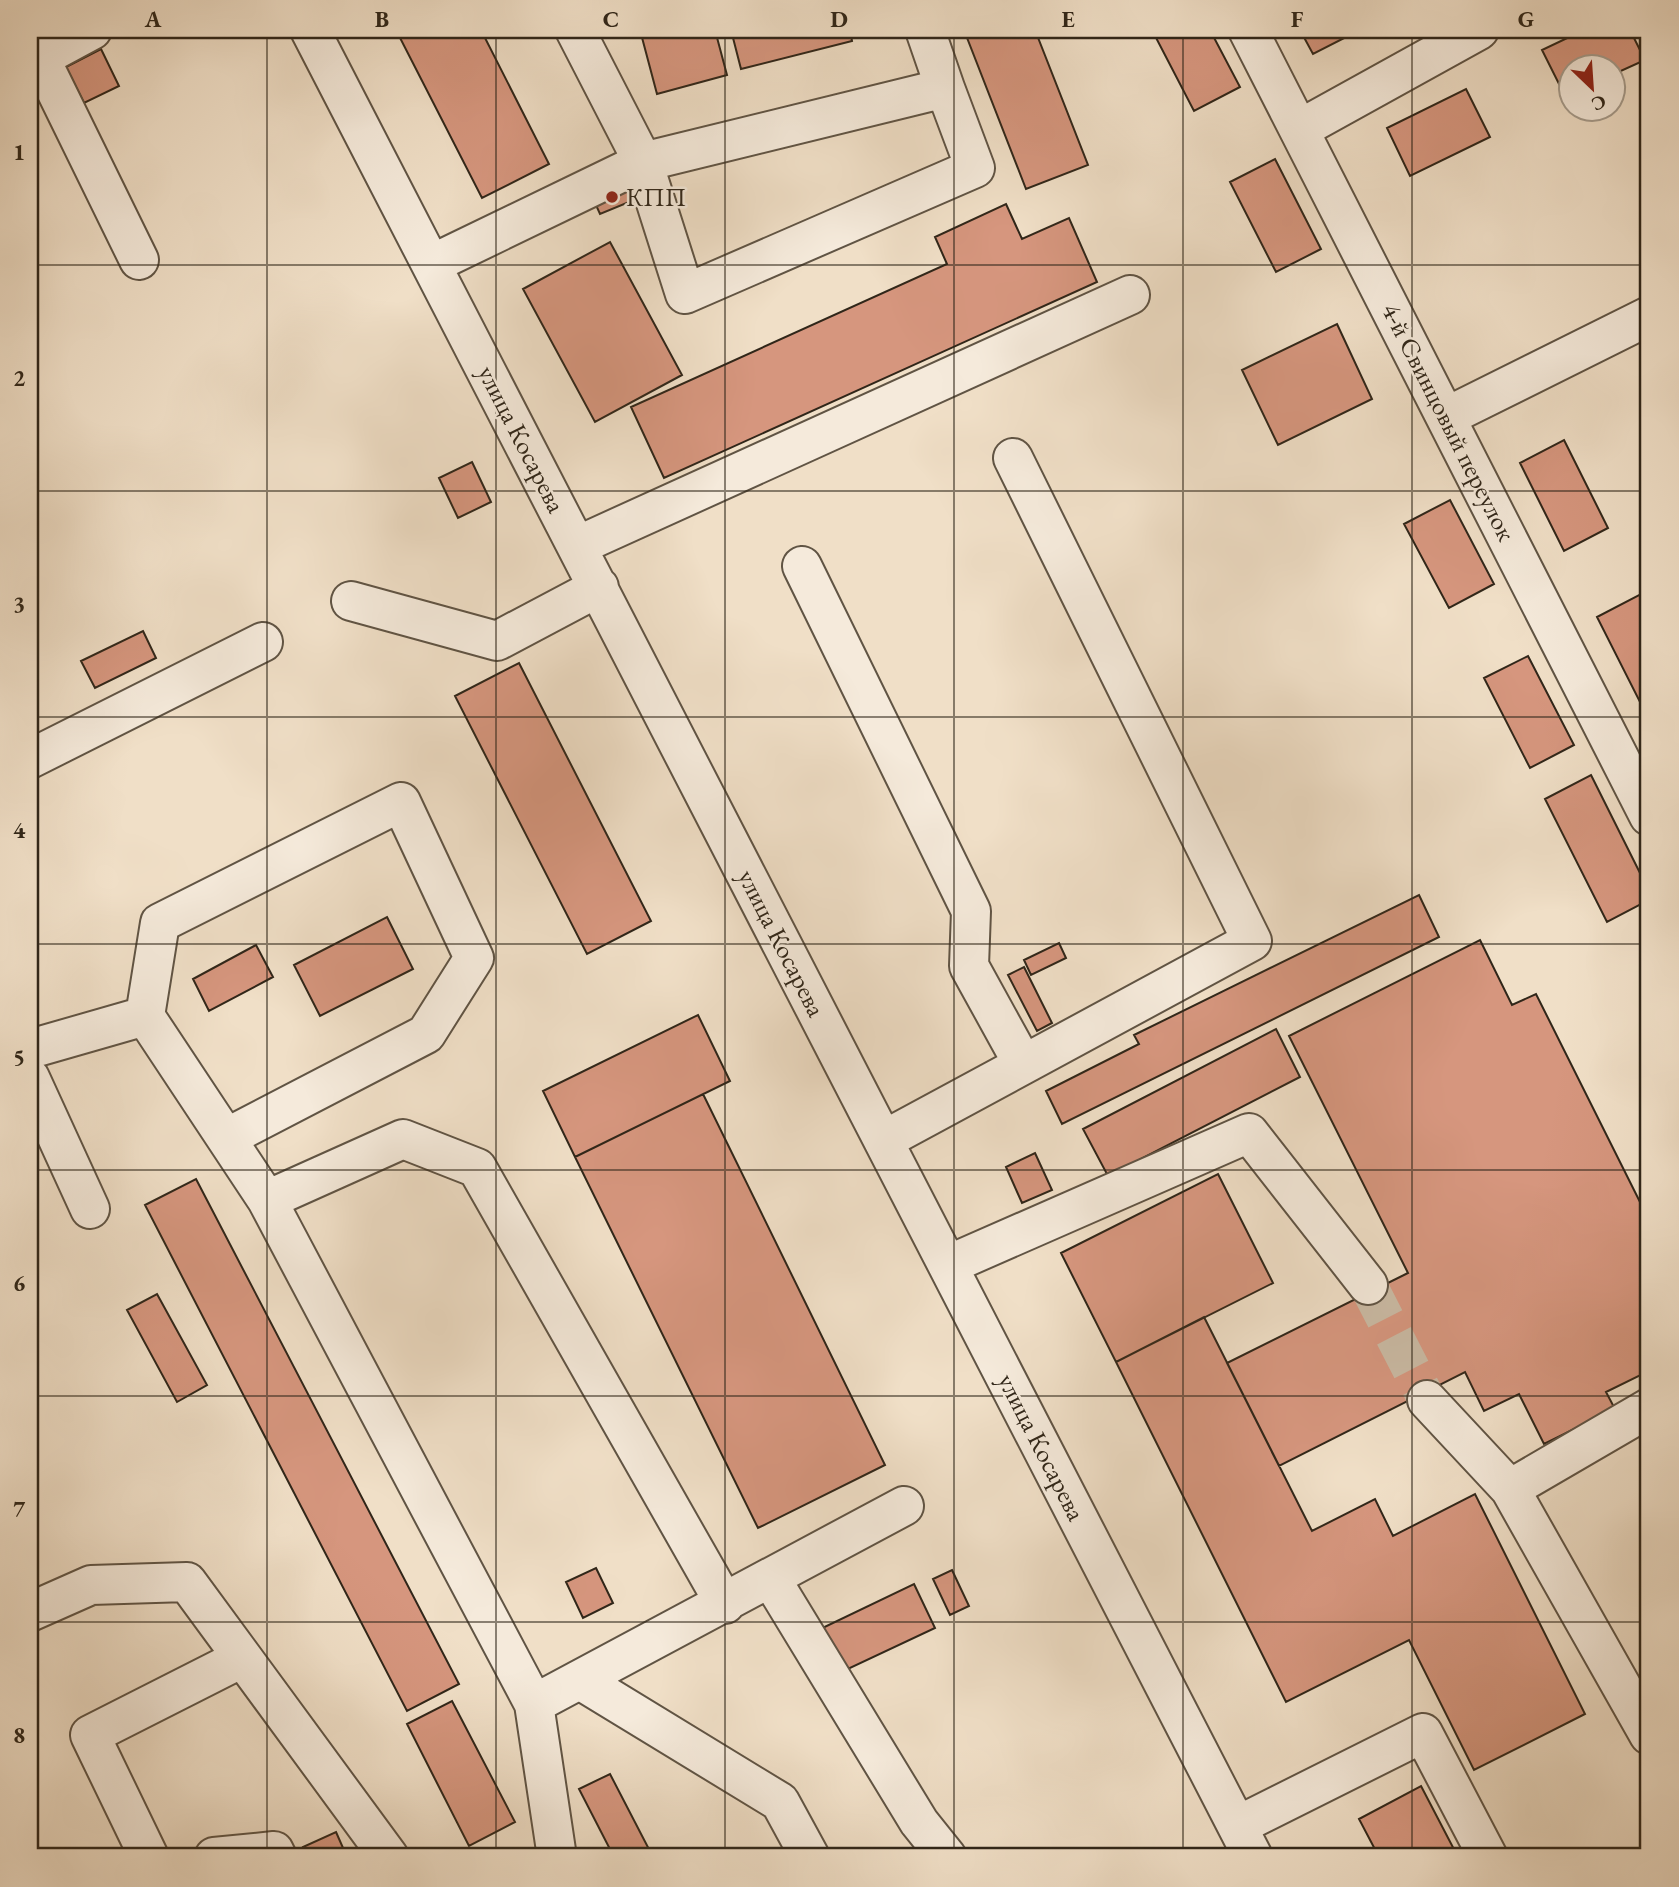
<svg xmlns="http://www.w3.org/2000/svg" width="1679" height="1887" viewBox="0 0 1679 1887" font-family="'EB Garamond',serif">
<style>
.building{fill:#d6967e;stroke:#302619;stroke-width:2}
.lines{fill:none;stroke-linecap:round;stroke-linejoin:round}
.minor-tunnel{stroke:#cabaa4;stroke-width:38;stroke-dasharray:38 19;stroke-linecap:butt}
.minor-casing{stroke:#605444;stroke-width:42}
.minor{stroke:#f5eadb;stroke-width:38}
.grid{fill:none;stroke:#302619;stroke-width:2;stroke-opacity:0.55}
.poi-dot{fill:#8f2418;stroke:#f5eadb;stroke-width:2.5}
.labels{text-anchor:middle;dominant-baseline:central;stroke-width:5;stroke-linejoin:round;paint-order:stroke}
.poi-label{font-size:26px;fill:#302619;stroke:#f5eadb;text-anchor:start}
.street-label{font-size:26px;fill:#302619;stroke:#f5eadb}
.neatline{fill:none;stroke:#302619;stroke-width:2.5}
.grid-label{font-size:23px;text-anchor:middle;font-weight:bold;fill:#302619}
</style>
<rect width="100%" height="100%" fill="#f0dfc7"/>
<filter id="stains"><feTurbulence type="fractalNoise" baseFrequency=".00286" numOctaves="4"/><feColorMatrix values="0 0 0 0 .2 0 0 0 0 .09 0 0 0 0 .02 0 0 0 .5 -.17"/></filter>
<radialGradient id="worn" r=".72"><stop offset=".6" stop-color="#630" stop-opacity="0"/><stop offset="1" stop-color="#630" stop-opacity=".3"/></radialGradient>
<path class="building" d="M396,30H481L549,164L482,198Z
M640,30H715L727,75L657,94Z
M731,30H850L852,41L741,69Z
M964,30H1035L1088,165L1026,189Z
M1152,30H1210L1240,87L1194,111Z
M1300,30H1355L1356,32L1313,54Z
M1584,30H1630L1645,60L1612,75V66H1570V96L1566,98L1542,50Z
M101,49L119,86L84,103L66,67Z
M1466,89L1490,137L1410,176L1387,128Z
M1275,159L1321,249L1276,272L1230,182Z
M624,178L634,200L600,214L591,194Z
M1006,204L1022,239L1069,218L1097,282L664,478L631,407L947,264L935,237Z
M610,242L682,375L595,422L523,289Z
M1337,324L1372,399L1278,445L1242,370Z
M1564,440L1608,528L1564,551L1520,463Z
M472,462L491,502L458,518L439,478Z
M1450,500L1494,584L1449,608L1404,524Z
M1641,594L1649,611V700L1641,704L1597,617Z
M143,631L156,658L95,688L81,661Z
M1528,656L1574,745L1530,768L1484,678Z
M519,663L651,921L587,954L455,696Z
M1591,775L1649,891V900L1607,922L1545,799Z
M1419,895L1439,937L1062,1124L1046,1091L1139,1044L1134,1035Z
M387,917L413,969L320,1016L294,965Z
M1480,940L1512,1005L1536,994L1649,1220V1371L1606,1392L1615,1409L1544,1444L1519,1394L1484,1411L1465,1372L1279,1466L1227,1363L1408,1273L1289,1036Z
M1059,943L1066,958L1031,975L1024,960Z
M256,945L273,977L209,1011L193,979Z
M1024,967L1052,1023L1037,1031L1008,975Z
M698,1015L730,1081L575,1157L543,1091Z
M1276,1029L1300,1077L1108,1176L1083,1129Z
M703,1094L885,1465L758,1528L575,1157Z
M1035,1153L1052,1190L1022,1203L1006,1167Z
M1218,1174L1273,1283L1116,1362L1061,1253Z
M196,1179L459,1684L407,1711L145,1205Z
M157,1294L207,1385L177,1402L127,1310Z
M1204,1317L1312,1531L1375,1499L1393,1536L1475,1494L1585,1714L1474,1770L1409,1640L1286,1702L1116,1362Z
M596,1568L613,1603L583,1618L566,1582Z
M952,1570L969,1606L950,1615L933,1579Z
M914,1584L935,1628L833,1676L812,1633Z
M452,1701L515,1822L469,1846L407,1724Z
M610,1774L653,1857H614L579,1789Z
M1421,1786L1458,1857H1379L1359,1819Z
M336,1832L347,1857H308L303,1847Z"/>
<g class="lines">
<path class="minor-tunnel" d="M1368,1285L1427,1400"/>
<g class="minor-casing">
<path id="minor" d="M92,30L40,58L139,260
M310,30L1253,1857
M575,30L643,162L685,294L975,168L945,88
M1248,30L1649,816
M1300,129L1479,30
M432,264L643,162L945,88L925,30
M1446,417L1649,316
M577,546L1130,295
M802,566L971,911L969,966L1023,1064
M351,601L497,641L599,587
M30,759L263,642
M145,1016L160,923L401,802L474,958L426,1034L226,1138
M30,1049L145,1016L267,1200L534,1704L557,1857
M30,1078L90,1209
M884,1140L1252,941L1013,458
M267,1200L403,1139L477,1168L725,1604
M948,1265L1249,1133L1368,1285
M1427,1400L1510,1489L1649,1735
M1510,1489L1649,1408
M771,1579L919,1822L947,1857
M30,1612L91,1585L187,1582L389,1857
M580,1680L780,1802L810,1857
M534,1704L904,1506
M1237,1826L1423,1733L1488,1857
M149,1857L90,1735L242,1658
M214,1857L274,1851L277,1857"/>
</g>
<use href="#minor" class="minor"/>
</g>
<path class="grid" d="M267,30V1857M496,30V1857M725,30V1857M954,30V1857M1183,30V1857M1412,30V1857M30,265H1649M30,491H1649M30,717H1649M30,944H1649M30,1170H1649M30,1396H1649M30,1622H1649"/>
<circle class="poi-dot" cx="612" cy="197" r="7"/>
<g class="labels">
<g class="poi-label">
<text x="626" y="197">КПП</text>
</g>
<g class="street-label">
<text transform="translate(1449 422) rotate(63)">4-й Свинцовый переулок</text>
<text transform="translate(522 439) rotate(63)">улица Косарева</text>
<text transform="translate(782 943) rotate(63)">улица Косарева</text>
<text transform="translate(1042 1447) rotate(63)">улица Косарева</text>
</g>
</g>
<rect width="1679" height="1887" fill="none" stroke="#f0dfc7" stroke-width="77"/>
<g transform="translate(1592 88) rotate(155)"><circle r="33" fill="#f5eadb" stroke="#a69c8d" stroke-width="2"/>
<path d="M0-5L12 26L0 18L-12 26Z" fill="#8f2418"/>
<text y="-10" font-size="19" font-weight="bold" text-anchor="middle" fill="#302619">С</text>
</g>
<rect x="38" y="38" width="1602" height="1810" class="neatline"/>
<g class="grid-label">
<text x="153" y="27">A</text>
<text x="382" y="27">B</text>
<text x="611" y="27">C</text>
<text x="839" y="27">D</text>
<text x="1068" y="27">E</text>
<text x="1297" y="27">F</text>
<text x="1526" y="27">G</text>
<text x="19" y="160">1</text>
<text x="19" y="386">2</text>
<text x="19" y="612">3</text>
<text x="19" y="838">4</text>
<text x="19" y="1065">5</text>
<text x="19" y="1291">6</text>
<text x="19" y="1517">7</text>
<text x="19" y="1743">8</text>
</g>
<rect width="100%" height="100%" filter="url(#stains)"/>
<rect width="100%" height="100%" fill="url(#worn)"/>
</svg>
